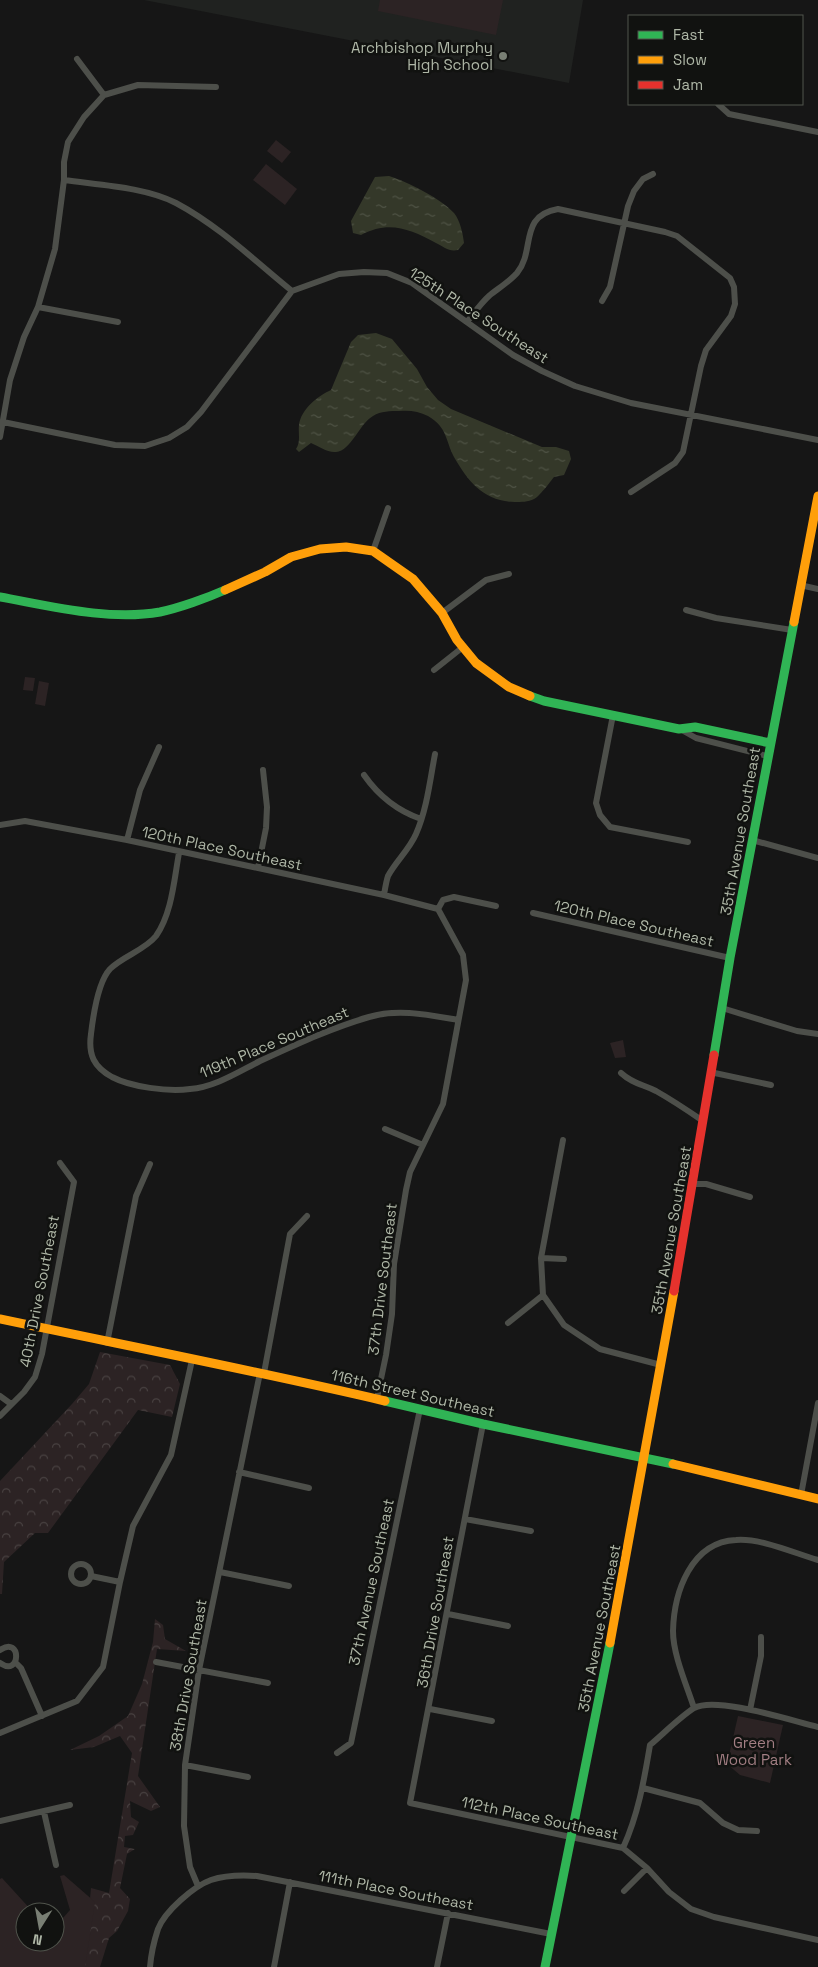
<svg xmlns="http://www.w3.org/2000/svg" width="818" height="1967" viewBox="0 0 818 1967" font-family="'Space Grotesk',sans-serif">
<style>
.built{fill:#202220}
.forest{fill:url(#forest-crowns)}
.green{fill:#2c2324}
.water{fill:url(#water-ripples)}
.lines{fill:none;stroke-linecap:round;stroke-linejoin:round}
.street{stroke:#4d4f4a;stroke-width:6}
.fast{stroke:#30b455;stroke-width:9}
.slow{stroke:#ff9f0a;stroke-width:9}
.jam{stroke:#e5322d;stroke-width:9}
.poi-dot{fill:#797f74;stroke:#111210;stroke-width:2}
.labels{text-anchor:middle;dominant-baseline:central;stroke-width:5;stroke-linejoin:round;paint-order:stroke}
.poi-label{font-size:15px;fill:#afb7a7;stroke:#111210;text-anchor:end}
.street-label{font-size:15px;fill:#afb7a7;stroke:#111210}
.park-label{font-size:15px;fill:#a27e83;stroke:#111210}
</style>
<defs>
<pattern id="forest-crowns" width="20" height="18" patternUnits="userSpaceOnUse" patternTransform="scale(1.25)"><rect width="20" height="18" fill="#2c2324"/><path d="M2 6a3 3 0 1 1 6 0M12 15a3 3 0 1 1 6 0" fill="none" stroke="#484141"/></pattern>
<pattern id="water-ripples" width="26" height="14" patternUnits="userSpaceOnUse" patternTransform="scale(1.25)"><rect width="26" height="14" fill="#343829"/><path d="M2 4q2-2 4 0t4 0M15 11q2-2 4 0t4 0" fill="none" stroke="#4f5345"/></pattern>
</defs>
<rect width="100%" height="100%" fill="#161616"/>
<path class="built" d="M144,0H583L569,83Z"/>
<path class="forest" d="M100,1352L170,1365L180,1384L172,1417L138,1410L48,1533H35L4,1562L2,1594H0V1481L72,1404L89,1384Z
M155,1619L163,1625L165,1639L186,1651L157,1649L138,1776L160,1807L151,1811L130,1801L131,1817L139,1822L133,1835L125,1836L124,1847L135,1849L127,1854L120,1888L130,1899L128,1911L117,1931L109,1938L100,1967H48L90,1899L91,1888L109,1893L132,1753L120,1736L94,1747L70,1750L99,1736L128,1716L142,1684L153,1642Z"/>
<path class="green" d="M380,0H503L496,35L378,11Z
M276,140L291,152L282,163L267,151Z
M266,164L297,189L285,205L253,180Z
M25,677L35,678L33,691L23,690Z
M39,681L49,683L45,706L35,704Z
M623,1040L626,1057L615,1058L610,1043Z
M738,1716L783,1725L770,1783L740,1775L727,1764Z
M64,1875L95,1902L85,1967H0V1879L2,1878L33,1912H25V1942H55V1927L70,1910L60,1876Z"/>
<path class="water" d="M389,176C408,182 440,198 454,213C460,220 463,234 464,243L458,250C449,252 444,247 436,243C410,229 389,220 361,235L353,233L351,221L375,177Z
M376,333L392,339L417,369L427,387L438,400L451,409L542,447H556L569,451L571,459L564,475L554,477C550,482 539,497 534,499C528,502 521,502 515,502C484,501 469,483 454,457C445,440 448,428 428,416C419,411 409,410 399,411C390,411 381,411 373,416C359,424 351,451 336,452C328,453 318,446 311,443L299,452L296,449C301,441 298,434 299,425C301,409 318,396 331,390L351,342L358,335Z"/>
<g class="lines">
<path class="street" d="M104,95L138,85L216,87
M718,104L729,114L818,132
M64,180C99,185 145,187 176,203C219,226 255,261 292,291L339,274L364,272L387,273L412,283L513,355L542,371L575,386L631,403L818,440
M602,301L610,287L628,206L634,191L643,179L653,174
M38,307L118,322
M467,322C474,313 481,303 490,295C499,288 510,281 517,273C536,250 518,216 558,209L665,232L677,236L730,278L734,287L735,304L731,316L706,350L701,366L683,452L675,463L631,492
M3,422L115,445L145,446L169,438L187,427L201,412L292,291
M0,437L10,380L24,337L38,307L55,249L64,180V162L68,142L84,117L104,95L77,59
M373,551L388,508
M800,585L818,589
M686,610L716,618L792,630
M442,613L486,580L509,574
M434,670L463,647
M613,715L596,803L600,815L610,827L688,842
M680,729L696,738L767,756
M364,775C378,795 398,811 421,819
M0,825L25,821L127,840L384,895L438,909
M127,840L140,790L159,747
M752,840L818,858
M179,853C174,880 172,913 156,936C145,950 123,956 110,969C98,982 93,1017 91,1034C88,1055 94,1067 112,1077C131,1087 168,1092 190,1089C215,1087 238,1072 260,1061C295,1045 331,1028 369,1017C398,1008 429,1015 458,1020
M258,868L266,828L267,807L263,770
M384,895C385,889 386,882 388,876C396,861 409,850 416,834C427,809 430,780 435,754
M438,909L443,900L454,897L496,906
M533,913L730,958
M722,1008L797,1031L818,1034
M710,1072L771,1085
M621,1073C633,1084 642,1084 656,1091C672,1100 687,1110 703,1121
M385,1129L423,1145
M563,1140L541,1258L543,1295L564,1325L600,1349L661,1365
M693,1184H706L750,1197
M541,1258L564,1259
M508,1323L543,1295
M107,1343L136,1196L150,1164
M264,1373L290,1234L307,1216
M0,1396L11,1404
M377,1398L386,1355L392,1314L394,1264L406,1190L410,1172L443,1104L466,980L463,955L438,909
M0,1416L24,1392L35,1377L42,1354L74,1182L60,1163
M483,1424L410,1803L623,1848L647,1868L669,1892L691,1909L714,1917L818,1940
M239,1472L309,1488
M801,1495L818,1403
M465,1519L531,1531
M71 1574a10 10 0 1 1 20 0a10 10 0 1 1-20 0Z
M220,1572L289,1586
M91,1576L120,1582
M448,1614L508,1626
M0,1650C22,1635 21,1678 0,1663
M15,1662L21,1668L42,1716
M156,1662L268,1683
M694,1708C687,1686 673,1655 673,1631C674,1592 691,1542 736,1540C761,1538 794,1553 818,1560
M430,1709L492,1721
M750,1710L761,1656V1637
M0,1733L77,1701L103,1667L120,1582L133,1526L171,1455L192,1360
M337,1753L351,1743L420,1409
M185,1765L248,1777
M643,1788L700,1803L723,1823L738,1830L757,1831
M44,1812L56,1865
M0,1821L70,1805
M623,1848C638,1815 644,1781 650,1745C663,1734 680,1717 694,1708C717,1696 792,1721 818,1727
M198,1886L190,1867L184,1826L185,1765L199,1670L260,1373
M624,1891L647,1868
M150,1967C151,1955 154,1941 158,1929C165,1911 194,1886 211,1880C226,1875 242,1875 257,1876L551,1934
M274,1967L290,1882
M437,1967L448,1913"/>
<path class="fast" d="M0,597C50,606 109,621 160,612C179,608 207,598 225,590
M530,696L544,701L679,729L695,727L770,743
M714,1055L730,958L794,622
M385,1401L483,1424L673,1464
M545,1967L610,1643"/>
<path class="slow" d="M225,590L265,572L291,557L320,549L346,547L373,551L413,579L442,613L457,640L476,663L509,687L530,696
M794,622L818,496
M0,1319C128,1346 257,1371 385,1401
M673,1464L818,1499
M610,1643L674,1291"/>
<path class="jam" d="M674,1291L714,1055"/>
</g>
<circle class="poi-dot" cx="503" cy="56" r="5"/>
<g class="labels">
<g class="poi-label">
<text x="493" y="47">Archbishop Murphy<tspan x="493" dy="17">High School</tspan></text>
</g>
<g class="street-label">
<text transform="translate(479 315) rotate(33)">125th Place Southeast</text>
<text transform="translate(740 831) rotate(-80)">35th Avenue Southeast</text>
<text transform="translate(222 848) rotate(12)">120th Place Southeast</text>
<text transform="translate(634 923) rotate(13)">120th Place Southeast</text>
<text transform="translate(274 1042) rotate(-23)">119th Place Southeast</text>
<text transform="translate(671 1230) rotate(-80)">35th Avenue Southeast</text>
<text transform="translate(382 1279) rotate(-83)">37th Drive Southeast</text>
<text transform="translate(39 1291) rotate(-79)">40th Drive Southeast</text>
<text transform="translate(413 1393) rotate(13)">116th Street Southeast</text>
<text transform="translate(371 1582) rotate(-78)">37th Avenue Southeast</text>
<text transform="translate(435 1612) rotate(-80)">36th Drive Southeast</text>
<text transform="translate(599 1628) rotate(-79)">35th Avenue Southeast</text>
<text transform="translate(188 1675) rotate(-80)">38th Drive Southeast</text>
<text transform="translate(540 1818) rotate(12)">112th Place Southeast</text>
<text transform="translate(396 1890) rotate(11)">111th Place Southeast</text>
</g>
<g class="park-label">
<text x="754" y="1742">Green<tspan x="754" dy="17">Wood Park</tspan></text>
</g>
</g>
<rect x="628" y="15" width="175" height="90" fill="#111210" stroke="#50544c"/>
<rect x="638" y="31" width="25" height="8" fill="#30b455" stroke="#50544c"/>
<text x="673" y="40" font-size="15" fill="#afb7a7">Fast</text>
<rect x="638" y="56" width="25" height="8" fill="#ff9f0a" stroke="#50544c"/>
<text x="673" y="65" font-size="15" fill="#afb7a7">Slow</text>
<rect x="638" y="81" width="25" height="8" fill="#e5322d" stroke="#50544c"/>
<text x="673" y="90" font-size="15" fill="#afb7a7">Jam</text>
<g transform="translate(40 1927) rotate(191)"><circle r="24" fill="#111210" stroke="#50544c"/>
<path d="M0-4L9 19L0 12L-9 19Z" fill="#797f74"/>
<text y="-8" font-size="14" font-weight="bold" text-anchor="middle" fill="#afb7a7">N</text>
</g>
</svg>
